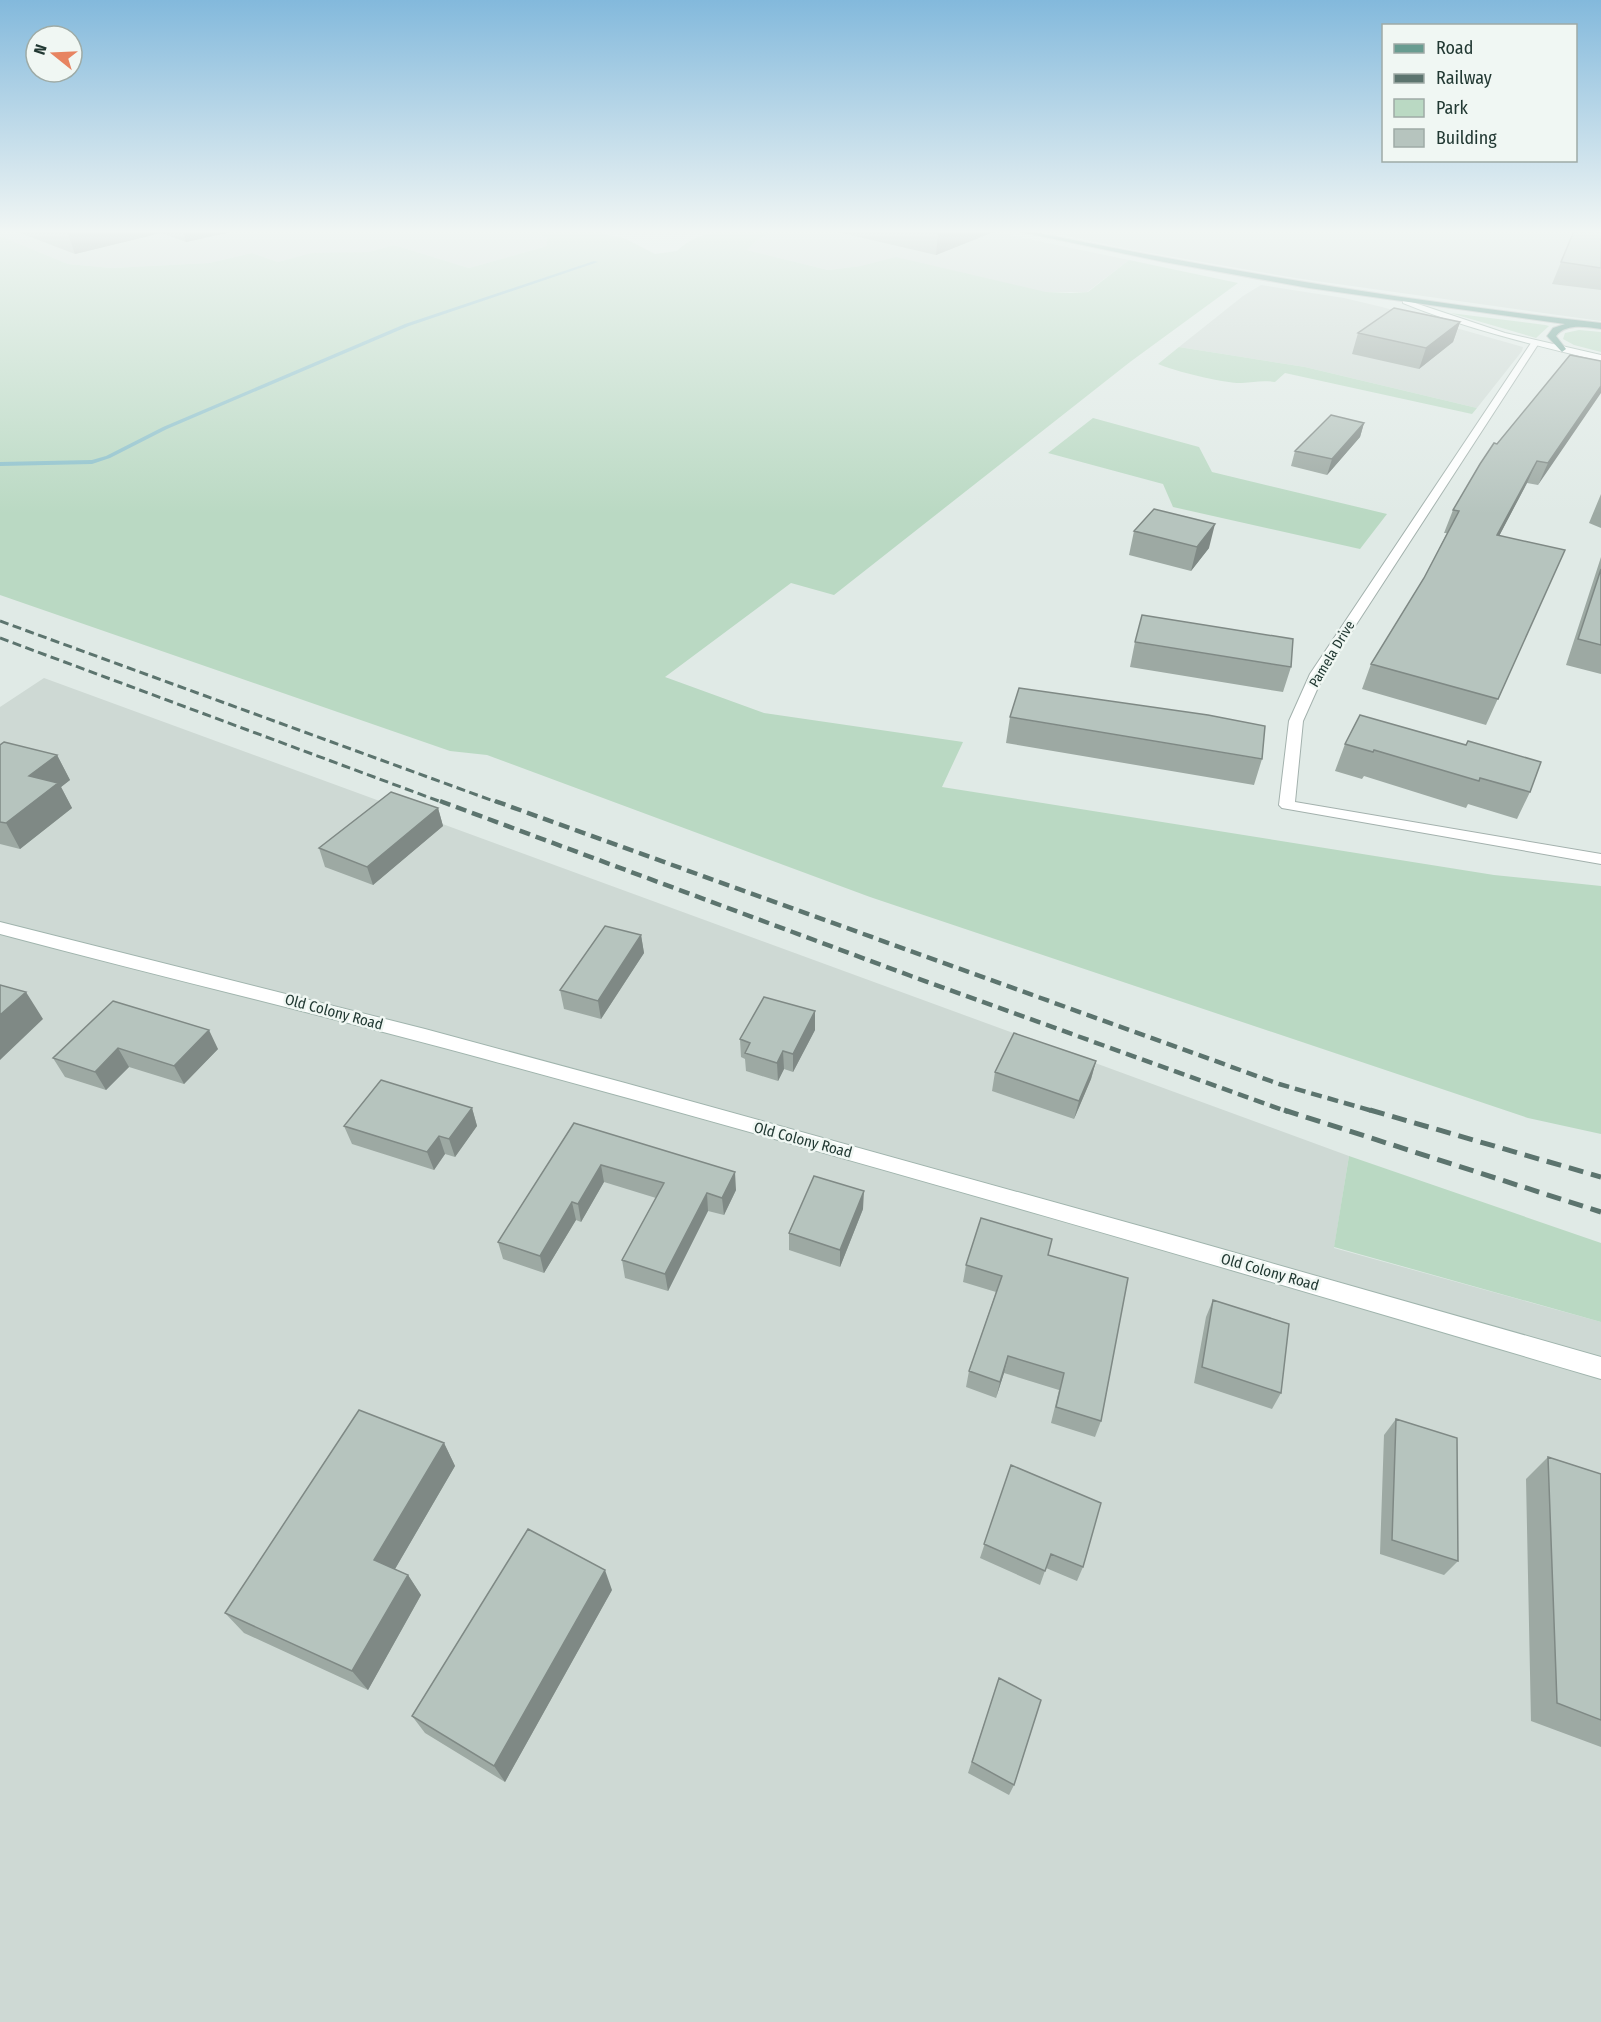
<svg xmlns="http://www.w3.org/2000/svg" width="1601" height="2022" viewBox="0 0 1601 2022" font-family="'Fira Sans Condensed',sans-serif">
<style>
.built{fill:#ced9d4}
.green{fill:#bad9c3}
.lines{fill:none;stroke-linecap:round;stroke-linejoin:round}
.stream{fill:#8cc0cb;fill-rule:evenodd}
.street-casing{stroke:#a3b1ad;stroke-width:2}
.secondary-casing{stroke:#a0b4ad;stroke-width:2}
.primary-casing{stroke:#bdc4c2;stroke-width:2}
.street{fill:#fff;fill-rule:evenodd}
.secondary{fill:#fff;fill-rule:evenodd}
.primary{fill:#689c90;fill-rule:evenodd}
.rail-far2{stroke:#5c746e;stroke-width:3;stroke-dasharray:9 4.5;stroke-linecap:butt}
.rail-far1{stroke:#5c746e;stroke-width:4.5;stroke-dasharray:11 6;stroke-linecap:butt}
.rail{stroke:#5c746e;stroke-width:5;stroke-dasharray:15 8;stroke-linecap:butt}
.wall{fill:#9da9a3}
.shaded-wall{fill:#7f8985}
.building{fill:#b6c4be;stroke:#7f8985;stroke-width:1.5}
.labels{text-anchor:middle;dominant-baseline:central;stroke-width:5;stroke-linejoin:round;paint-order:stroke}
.far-street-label{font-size:14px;fill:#223933;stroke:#f0f7f3}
.street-label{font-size:15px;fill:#223933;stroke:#f0f7f3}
</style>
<rect width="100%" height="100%" fill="#e0eae6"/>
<path class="built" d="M0,231H523L547,237V246L469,268L394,245L369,252L312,254L278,262L252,253L209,263L112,268L68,264L0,236Z
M772,231H990L1129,260L1087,292H1046L861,266L828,270L747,250L756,241Z
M1044,231H1601V321L1295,278L1133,250Z
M1261,285L1344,298L1382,307L1523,347L1522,351L1477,408L1305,367L1179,347L1243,296Z
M44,678L1349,1156L1334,1248L1601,1322V2022H0V707Z"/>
<path class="green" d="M523,231H602L603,234L624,238L655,254L677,251C702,226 740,231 772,231L756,241L747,250L828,270L861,266L896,257L1046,292L1071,293L1088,292L1129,260L1238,283L1130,362L834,595L791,583L665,677L764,713L963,742L942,787L1494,875L1601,886V1134L1528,1118L870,897L487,755L450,751L0,595V236L68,264L112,268L209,263L252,253L278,262L312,253L369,252L394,245L469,268L547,246V237Z
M1450,313L1545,325L1549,326L1536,338Z
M1579,330L1601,332V352L1574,345L1563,339L1565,333Z
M1179,347L1305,367L1477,408L1472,414L1285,373L1275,382C1262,380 1254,382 1242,383C1226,384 1174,371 1158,364Z
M1093,418L1199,447L1212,472L1387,514L1360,549L1173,507L1163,484L1048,453Z
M1349,1156L1601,1243V1322L1334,1247Z"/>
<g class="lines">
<path class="stream" d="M594,261L598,262L409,326L167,429L110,458L92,464L0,466V462L92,460L106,456L163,427L405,324Z"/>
<g class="street-casing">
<path id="street" d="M1535,340L1539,343L1324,674L1303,721L1295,802L1601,854V864L1282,808L1279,805L1289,721L1310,674L1531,343Z"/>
</g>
<g class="secondary-casing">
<path id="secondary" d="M1403,299L1505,333L1601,355V361C1534,345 1467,329 1403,303Z
M0,922L425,1029L625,1083L1183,1238L1601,1357V1379C1230,1269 858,1160 485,1059C324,1015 161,977 0,934Z"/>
</g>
<g class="primary-casing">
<path id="primary" d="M1016,231H1028C1218,270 1408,301 1601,323V329C1586,327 1566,323 1556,336L1566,349L1562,352L1547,336L1553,328L1565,324L1309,288L1164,262Z"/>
</g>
<use href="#street" class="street"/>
<use href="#secondary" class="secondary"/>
<use href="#primary" class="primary"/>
<path class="rail-far2" d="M0,621L499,803
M0,638L444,803"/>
<path class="rail-far1" d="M440,801L911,976L1288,1112
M495,801L1279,1084L1376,1112"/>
<path class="rail" d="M1284,1110L1601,1212
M1370,1110L1601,1177"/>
</g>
<path class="wall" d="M15,231H235L186,242L161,233L75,254Z
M833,231H996L936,255Z
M1601,231V290L1552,284L1561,262Z
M1460,322L1453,342L1419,369L1352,354L1358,333Z
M1601,361L1538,485L1527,483L1499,536L1565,550L1486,725L1362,689L1371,664L1424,578L1447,533H1444L1453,510L1497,444Z
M1364,423L1360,437L1327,475L1291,466L1295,451Z
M1601,494V528L1589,523Z
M1134,531L1209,548L1191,571L1129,555Z
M1601,557V674L1566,665Z
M1135,642L1291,667L1283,692L1130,667Z
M1360,715L1530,792L1517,819L1468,804L1466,808L1364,776L1362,779L1335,771L1345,744Z
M1010,717L1262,759L1254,785L1006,743Z
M0,745L57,755L70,780L61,787L72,808L20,849L0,844Z
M438,808L443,826L373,885L325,867L319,848Z
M641,935L644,953L601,1019L564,1009L560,990Z
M113,1001L218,1049L184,1084L129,1067L106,1090L65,1077L53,1058Z
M815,1030L793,1072L784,1069L778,1081L746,1071L745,1059L741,1057L740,1039Z
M1096,1061L1091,1079L1074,1119L992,1091L995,1072Z
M472,1108L477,1126L455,1157L445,1154L434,1170L352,1144L344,1126Z
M574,1123L736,1190L724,1215L708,1211L668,1291L625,1278L622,1260L656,1198L604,1182L581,1222L576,1220L544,1273L503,1259L498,1242Z
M863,1209L840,1267L789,1250V1233Z
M1048,1255L1101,1421L1095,1437L1051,1423L1059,1390L1004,1373L996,1398L966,1387L969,1371L996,1292L963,1282L966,1265Z
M1213,1300L1281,1393L1272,1409L1194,1383L1206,1317Z
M1396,1419L1458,1561L1444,1575L1380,1554L1384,1435Z
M444,1443L455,1466L395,1569L408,1575L421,1595L368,1690L244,1633L225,1613Z
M1548,1457L1601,1474V1747L1531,1721L1526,1479Z
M1011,1465L1083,1567L1077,1581L1046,1568L1040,1585L980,1558Z
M612,1590L505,1782L425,1733L412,1716Z
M999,1678L1014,1785L1009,1795L968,1773Z"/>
<path class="shaded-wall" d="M67,231H160L161,233L75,254Z
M183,231H235L186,242Z
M945,231H996L936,255L938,233Z
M1460,322L1453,342L1419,369L1426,348Z
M1601,386V393L1538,485L1548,463Z
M1364,423L1360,437L1327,475L1332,459Z
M1537,461L1527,483L1487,559L1497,535Z
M1215,524L1209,548L1191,571L1197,547Z
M57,755L70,780L61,787L72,808L20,849L6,823L29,776Z
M438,808L443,826L373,885L367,867Z
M641,935L644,953L601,1019L598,1001Z
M26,992L43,1019L0,1060V1015Z
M815,1011V1030L793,1072V1054Z
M209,1030L218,1049L184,1084L174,1066Z
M118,1048L129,1067L106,1090L95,1072Z
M783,1051L784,1069L778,1081L777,1063Z
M1096,1061L1091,1079L1074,1119L1079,1101Z
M472,1108L477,1126L455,1157L449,1139Z
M439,1136L445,1154L434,1170L427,1152Z
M601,1165L604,1182L581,1222L578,1204Z
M735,1172L736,1190L724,1215L722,1198Z
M864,1191L863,1209L840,1267V1250Z
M707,1193L708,1211L668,1291L665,1274Z
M572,1202L576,1220L544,1273L540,1256Z
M1008,1356L1004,1373L996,1398L1000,1382Z
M444,1443L455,1466L388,1581L374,1560Z
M605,1570L612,1590L505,1782L494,1766Z
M408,1575L421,1595L368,1690L352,1671Z"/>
<path class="building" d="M925,231H945L938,233Z
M1574,231H1601V268L1561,262Z
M1394,308L1460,322L1426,348L1358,333Z
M1570,355L1601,361V386L1548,463L1537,461L1497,535L1565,550L1498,699L1371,664L1424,578L1459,511L1453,510L1480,464L1494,443L1497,444Z
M1331,415L1364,423L1332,459L1295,451Z
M1154,509L1215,524L1197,547L1134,531Z
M1601,569V645L1578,639Z
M1142,615L1293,639L1291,667L1135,642Z
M1019,688L1208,715L1265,726L1262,759L1010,717Z
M1360,715L1466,745L1468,741L1541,762L1530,792L1480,778L1479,781L1374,750L1373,752L1345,744Z
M4,742L57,755L29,776L58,783L6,823L0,822V745Z
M391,792L438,808L367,867L319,848Z
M605,926L641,935L598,1001L560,990Z
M0,985L26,992L0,1015Z
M764,997L815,1011L793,1054L783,1051L777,1063L745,1053L750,1043L740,1039Z
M113,1001L209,1030L174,1066L118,1048L95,1072L53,1058Z
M1014,1033L1096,1061L1079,1101L995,1072Z
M381,1080L472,1108L449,1139L439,1136L427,1152L344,1126Z
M574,1123L735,1172L722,1198L707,1193L665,1274L622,1260L664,1183L601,1165L578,1204L572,1202L540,1256L498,1242Z
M814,1176L864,1191L840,1250L789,1233Z
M981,1218L1052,1239L1048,1255L1128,1278L1101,1421L1056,1407L1064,1373L1008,1356L1000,1382L969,1371L1002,1276L966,1265Z
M1213,1300L1289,1324L1281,1393L1202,1367Z
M359,1410L444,1443L374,1560L408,1575L352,1671L225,1613Z
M1396,1419L1457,1438L1458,1561L1392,1540Z
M1548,1457L1601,1474V1720L1557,1703Z
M1011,1465L1101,1503L1083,1567L1051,1554L1045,1571L984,1544Z
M528,1529L605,1570L494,1766L412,1716Z
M999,1678L1041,1700L1014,1785L972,1762Z"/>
<linearGradient id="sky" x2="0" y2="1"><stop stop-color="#83b9dc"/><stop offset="0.45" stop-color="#f1f6f4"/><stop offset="1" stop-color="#f1f6f4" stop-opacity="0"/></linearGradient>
<rect width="1601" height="514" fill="url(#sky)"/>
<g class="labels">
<g class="far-street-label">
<text transform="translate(1332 654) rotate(-59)">Pamela Drive</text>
</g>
<g class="street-label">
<text transform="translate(334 1012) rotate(15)">Old Colony Road</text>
<text transform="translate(803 1140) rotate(15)">Old Colony Road</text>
<text transform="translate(1270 1272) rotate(16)">Old Colony Road</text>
</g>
</g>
<rect x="1382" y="24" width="195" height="138" fill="#f0f7f3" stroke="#9eaba6" stroke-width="1.5"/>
<rect x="1394" y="44" width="30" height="9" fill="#689c90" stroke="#9eaba6" stroke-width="1.5"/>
<text x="1436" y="54" font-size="18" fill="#223933">Road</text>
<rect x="1394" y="74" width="30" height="9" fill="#5c746e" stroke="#9eaba6" stroke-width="1.5"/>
<text x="1436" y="84" font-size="18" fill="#223933">Railway</text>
<rect x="1394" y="99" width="30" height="18" fill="#bad9c3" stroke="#9eaba6" stroke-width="1.5"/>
<text x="1436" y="114" font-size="18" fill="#223933">Park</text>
<rect x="1394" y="129" width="30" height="18" fill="#b6c4be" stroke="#9eaba6" stroke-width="1.5"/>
<text x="1436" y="144" font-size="18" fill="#223933">Building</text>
<g transform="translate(54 54) rotate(288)"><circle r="28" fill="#f0f7f3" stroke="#9eaba6" stroke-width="1.5"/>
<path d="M0-4.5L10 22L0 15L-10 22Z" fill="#e78461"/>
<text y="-9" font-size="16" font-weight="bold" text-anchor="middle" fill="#223933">N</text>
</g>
</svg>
